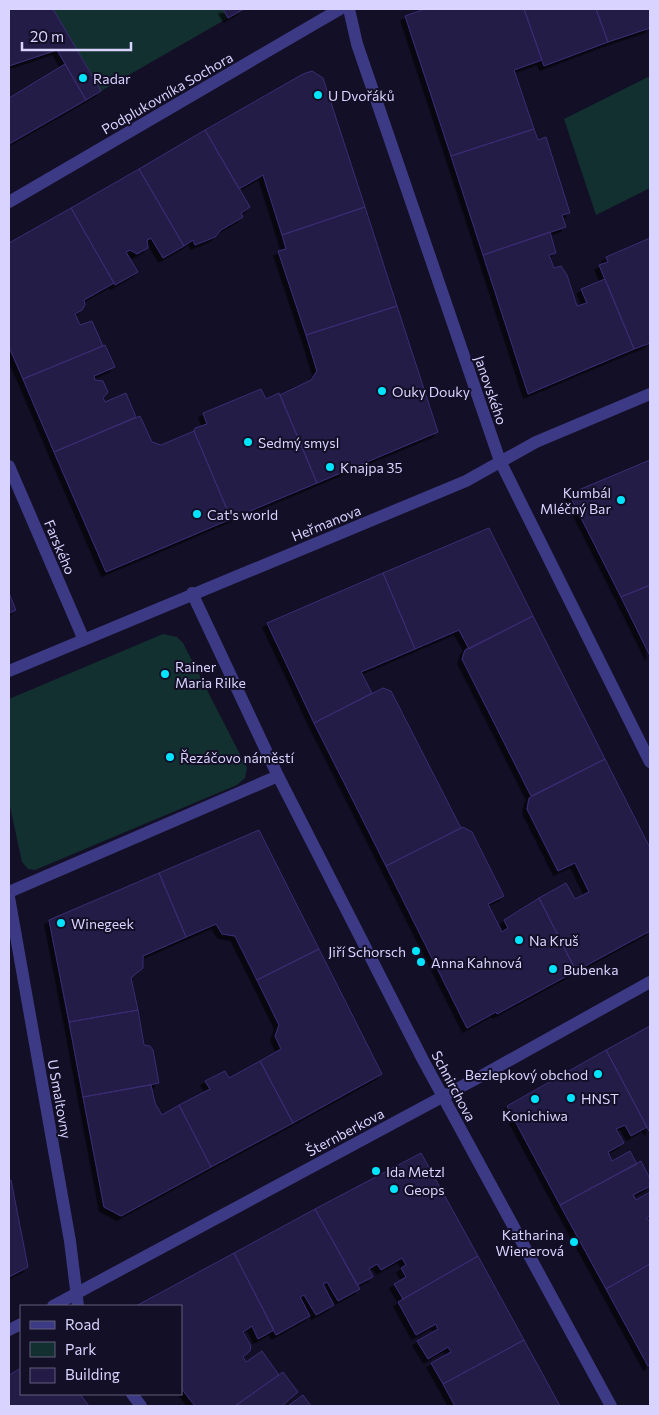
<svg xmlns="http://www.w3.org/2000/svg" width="659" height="1415" viewBox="0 0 659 1415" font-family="Commissioner,sans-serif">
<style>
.green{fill:#12302f}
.building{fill:#241b47;stroke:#3b2d73;filter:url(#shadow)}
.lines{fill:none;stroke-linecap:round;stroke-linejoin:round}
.minor{stroke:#3d3a85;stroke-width:12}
.poi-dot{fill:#00e5ff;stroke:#130f26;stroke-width:2}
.labels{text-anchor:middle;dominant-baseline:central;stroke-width:4;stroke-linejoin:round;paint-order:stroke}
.poi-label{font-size:14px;fill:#d9d4ff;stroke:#130f26;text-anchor:start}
.street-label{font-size:14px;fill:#d9d4ff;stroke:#130f26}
</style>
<defs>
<filter id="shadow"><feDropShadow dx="-4.5" dy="4.5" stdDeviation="0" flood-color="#0009"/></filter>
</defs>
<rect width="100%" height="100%" fill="#130f26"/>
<path class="green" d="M53,9H223L228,18L101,91Z
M650,76V188L596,215L564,119Z
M163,634L177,637L183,643L247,768L245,778L237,785L35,870L28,869L22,862L9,802V699Z"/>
<path class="building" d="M9,9H53L101,91L86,100L57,50L9,66Z
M223,9H244L228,18Z
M425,9H524L542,60L514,70L534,129L451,156L405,16Z
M524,9H596L608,42L544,66Z
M596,9H650V28L608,42Z
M65,64L86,100L9,144V98Z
M312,71L323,78L365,207L282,235L263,175L239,189L205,130L303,74Z
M534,129L538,140L546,137L570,213L562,215L566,227L483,255L451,156Z
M205,130L250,207L241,213L243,217L221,230L215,237L195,245L193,240L184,246L139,169Z
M139,169L184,246L163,258L151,238L147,240L148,248L137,254L130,250L126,252L138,272L115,285L71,208Z
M365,207L397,306L306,335L278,251L286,249L282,235Z
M71,208L114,283L84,300L85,305L82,310L75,314L80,325L92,321L103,346L23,379L9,347V243Z
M550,232L556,253L549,255L554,268L561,266L567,275L577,306L587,303L581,289L605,279L634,349L528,394L483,255Z
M650,238V343L634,349L599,265L608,262L606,257Z
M397,306L438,432L317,483L280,395L311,380L317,371L306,335Z
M105,345L115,367L94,376L95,380L103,381L108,392L103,398L105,402L126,393L136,417L54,452L23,379Z
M261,389L266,399L279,393L317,483L231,519L194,431L195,428L207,424L203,413Z
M140,416L152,442L161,445L194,431L231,519L106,572L54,452Z
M650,460V585L621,597L569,494Z
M489,528L533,616L469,649L459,630L415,649L383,573Z
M383,573L415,649L361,672L372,693L314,723L267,623Z
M650,585V656L621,597Z
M9,593L16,610L9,613Z
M533,616L605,759L531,796L462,659L465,650Z
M383,688L391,691L461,828L386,866L314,723Z
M605,759L650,848V931L576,971L539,898L566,883L575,899L589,892L575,863L558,871L527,809L529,798Z
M463,827L472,832L504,896L488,904L502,932L508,928L504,920L539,898L576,971L497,1014L496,1012L467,1028L386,866Z
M259,830L319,949L257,980L235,936L222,934L216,924L186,937L159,873Z
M159,873L186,937L143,956V968L131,978L138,1010L69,1022L49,920Z
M319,949L382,1074L293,1123L260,1061L281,1049L275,1036L279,1025L257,980Z
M138,1010L144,1045L150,1046L153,1050L159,1083L83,1097L69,1022Z
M650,1026V1131H649L606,1050Z
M606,1050L647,1127L631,1136L625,1125L616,1129L624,1143L608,1152L612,1161L630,1151L637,1164L560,1205L507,1106Z
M260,1061L293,1123L211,1167L179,1105L210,1089L205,1081L225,1071L229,1078Z
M151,1085L155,1103L162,1115L179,1105L211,1167L121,1216L104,1207L83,1097Z
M421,1153L478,1256L403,1299L394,1284L406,1277L401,1268L406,1265L402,1258L381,1270L377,1264L369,1269L373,1277L357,1285L315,1209Z
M641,1161L650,1179V1186L633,1195L636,1200L650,1192V1216L646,1218L650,1222V1264L606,1289L560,1205Z
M11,1180L28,1267L9,1277V1181Z
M315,1209L360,1289L338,1301L327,1282L323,1284L334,1305L316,1315L304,1295L300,1297L310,1316L276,1335L234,1253Z
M234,1253L274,1330L258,1339L252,1326L243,1332L251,1346L250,1351L243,1357L246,1362L262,1351L279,1375L235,1406H195L181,1388V1306H136Z
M478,1256L524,1340L443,1384L431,1363L451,1352L448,1347L428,1359L417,1341L438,1329L436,1324L416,1335L398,1302Z
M650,1264V1365L648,1366L606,1289Z
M524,1340L560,1406H455L443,1384Z
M21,1368V1394H80L89,1406H9V1375Z
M283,1372L298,1392L282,1406H235Z
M303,1395L311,1406H288Z"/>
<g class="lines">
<path class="minor" d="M349,9L357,44L500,461L650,762
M9,202L340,9
M9,466L84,640
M192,593L278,776L423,1060L611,1406
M9,671L466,481L536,442L650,394
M9,892L278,776
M9,897L70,1241L78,1306
M53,1306L483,1075L650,982
M9,1330L21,1324
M132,1394L141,1406"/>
</g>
<g class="poi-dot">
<circle cx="83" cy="78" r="5"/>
<circle cx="318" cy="95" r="5"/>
<circle cx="382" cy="391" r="5"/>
<circle cx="248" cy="442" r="5"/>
<circle cx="330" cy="467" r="5"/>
<circle cx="621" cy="500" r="5"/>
<circle cx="197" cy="514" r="5"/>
<circle cx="165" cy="674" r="5"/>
<circle cx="170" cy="757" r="5"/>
<circle cx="61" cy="923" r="5"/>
<circle cx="519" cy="940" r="5"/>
<circle cx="416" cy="951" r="5"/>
<circle cx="421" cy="962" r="5"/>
<circle cx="553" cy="969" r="5"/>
<circle cx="598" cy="1074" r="5"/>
<circle cx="571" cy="1098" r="5"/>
<circle cx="535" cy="1099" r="5"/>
<circle cx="376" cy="1171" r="5"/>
<circle cx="394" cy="1189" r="5"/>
<circle cx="574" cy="1242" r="5"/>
</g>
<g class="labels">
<g class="poi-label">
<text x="93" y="78">Radar</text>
<text x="328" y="95">U Dvořáků</text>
<text x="392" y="391">Ouky Douky</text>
<text x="258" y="442">Sedmý smysl</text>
<text x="340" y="467">Knajpa 35</text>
<text x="611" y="492" text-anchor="end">Kumbál<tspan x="611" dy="16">Mléčný Bar</tspan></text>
<text x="207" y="514">Cat's world</text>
<text x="175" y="666">Rainer<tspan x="175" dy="16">Maria Rilke</tspan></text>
<text x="180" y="757">Řezáčovo náměstí</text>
<text x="71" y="923">Winegeek</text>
<text x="529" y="940">Na Kruš</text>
<text x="406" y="951" text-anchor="end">Jiří Schorsch</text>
<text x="431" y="962">Anna Kahnová</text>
<text x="563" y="969">Bubenka</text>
<text x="588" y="1074" text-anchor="end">Bezlepkový obchod</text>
<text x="581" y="1098">HNST</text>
<text x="535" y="1115" text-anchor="middle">Konichiwa</text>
<text x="386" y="1171">Ida Metzl</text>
<text x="404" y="1189">Geops</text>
<text x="564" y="1234" text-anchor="end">Katharina<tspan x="564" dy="16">Wienerová</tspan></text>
</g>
<g class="street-label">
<text transform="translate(167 93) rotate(-30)">Podplukovníka Sochora</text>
<text transform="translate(491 390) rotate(71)">Janovského</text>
<text transform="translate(326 523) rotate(-22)">Heřmanova</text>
<text transform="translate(60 547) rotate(67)">Farského</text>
<text transform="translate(454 1086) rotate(62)">Schnirchova</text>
<text transform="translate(60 1099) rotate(80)">U Smaltovny</text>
<text transform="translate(345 1132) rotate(-28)">Šternberkova</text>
</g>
</g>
<rect width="659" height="1415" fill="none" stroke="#d9d4ff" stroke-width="20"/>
<rect x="20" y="1305" width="162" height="90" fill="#130f26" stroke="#625e7d"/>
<rect x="30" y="1321" width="25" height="8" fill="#3d3a85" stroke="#625e7d"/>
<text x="65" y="1330" font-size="15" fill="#d9d4ff">Road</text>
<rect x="30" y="1342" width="25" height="15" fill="#12302f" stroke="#625e7d"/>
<text x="65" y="1355" font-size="15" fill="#d9d4ff">Park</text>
<rect x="30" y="1368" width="25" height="15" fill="#241b47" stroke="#625e7d"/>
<text x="65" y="1380" font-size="15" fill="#d9d4ff">Building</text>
<path d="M22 42v8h109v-8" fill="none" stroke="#d9d4ff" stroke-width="2.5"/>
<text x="30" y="42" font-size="15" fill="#d9d4ff" stroke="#130f26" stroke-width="4" paint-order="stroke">20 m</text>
</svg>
